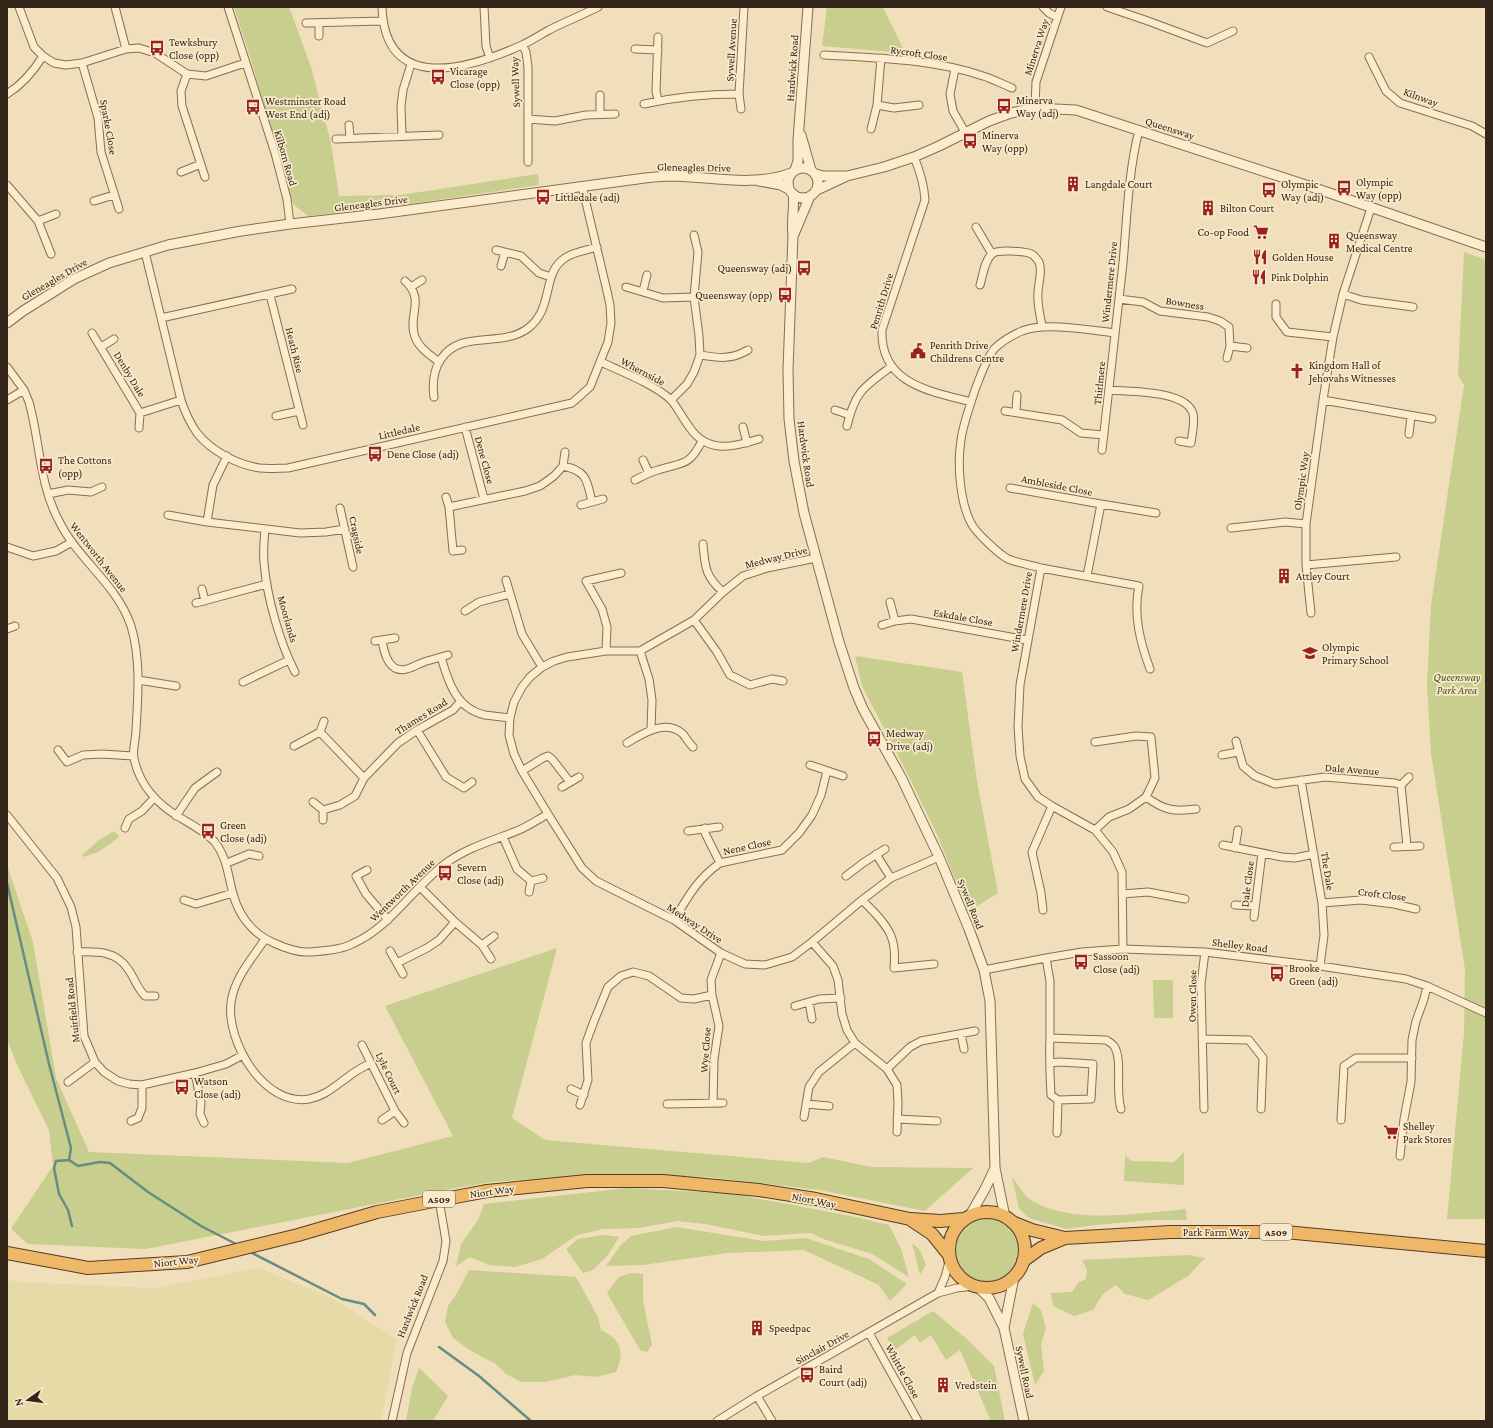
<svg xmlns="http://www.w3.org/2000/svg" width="1493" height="1428" viewBox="0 0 1493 1428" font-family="'Crimson Pro',serif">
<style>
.farmland{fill:#e6dba7}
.green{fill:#c7ce8e}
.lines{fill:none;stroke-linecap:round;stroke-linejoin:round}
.stream{stroke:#668d83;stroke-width:2.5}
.minor-casing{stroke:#876e54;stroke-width:9}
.tertiary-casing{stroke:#876e54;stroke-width:11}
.trunk-casing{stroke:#543c29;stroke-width:14}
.minor{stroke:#fbeccd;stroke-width:7}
.tertiary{stroke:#fbeccd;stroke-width:9}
.trunk{stroke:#eeb868;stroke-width:12}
.labels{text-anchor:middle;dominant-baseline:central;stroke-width:3.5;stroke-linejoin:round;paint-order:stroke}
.shield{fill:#f7e9ca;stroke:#6f604f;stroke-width:1}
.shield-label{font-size:10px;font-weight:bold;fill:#35261a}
.poi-label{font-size:11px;fill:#35261a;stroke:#f7e9ca;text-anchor:start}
.street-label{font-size:11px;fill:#35261a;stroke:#f7e9ca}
.park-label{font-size:11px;font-style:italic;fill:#46531f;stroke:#f7e9ca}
</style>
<rect width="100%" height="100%" fill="#f0dfba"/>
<path class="farmland" d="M260,1268L333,1299L397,1339L381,1421H7V1280L20,1282L154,1288Z"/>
<path class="green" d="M234,7H289L311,67L331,143L339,196L401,195L538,174L539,185L402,205L308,216L293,204L251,60Z
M827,7H883L905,53L822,46Z
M1464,252L1486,260V1219H1447L1464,1033L1465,970L1431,753L1427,685L1431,605L1464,385L1458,375Z
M855,656L962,672L977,781L998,893L968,912L937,834L904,767L862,686Z
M114,831L119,837L100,851L84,857L82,855L99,840Z
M7,865L33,942L56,1078L89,1152L348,1163L453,1136L385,1006L557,948L512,1118L545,1140L809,1163L823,1157L871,1167L973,1168L925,1211L819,1190L708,1177L600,1174L492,1182L456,1188L146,1249L28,1244L11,1229L53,1166L49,1130L18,1067L7,1040Z
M1153,980H1173V1018H1154Z
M1184,1152V1185L1124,1181L1125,1155L1131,1161L1174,1162Z
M1012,1177C1018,1184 1024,1196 1032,1201C1074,1225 1140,1213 1186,1209L1187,1220H1151L1095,1225L1066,1229L1029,1218L1019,1209Z
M628,1188L734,1194L851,1216L889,1225L901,1249L909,1277L872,1254L826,1240L811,1233L764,1236L705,1224L678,1221L638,1228L603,1229L577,1235L542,1259L515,1267L489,1265L470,1257L456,1266L461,1244L478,1220L484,1204Z
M954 1251a33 33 0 1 1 66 0a33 33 0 1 1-66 0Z
M676,1227L763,1241L806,1238L869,1259L907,1284L890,1301L879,1285L804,1250L728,1253L643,1265L606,1266L620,1246L631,1236Z
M604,1235L619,1237L608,1255L593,1270L583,1273L566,1249L578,1239Z
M912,1243L920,1250L926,1265L920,1275Z
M1188,1255L1205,1258L1188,1276L1148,1300L1125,1294L1116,1285L1103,1294L1093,1310L1074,1316L1053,1306L1051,1293L1072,1292L1078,1283L1086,1279L1087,1270L1082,1260Z
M469,1270L576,1277L598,1317L601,1330C621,1339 625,1352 616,1372L596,1377L576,1375L545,1382H521L506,1374L496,1364L471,1351L453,1338L445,1322L448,1306L456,1295Z
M630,1273L643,1274V1300L652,1345L647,1352L640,1350L607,1293L619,1277Z
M1033,1303L1041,1310L1046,1328L1041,1344L1044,1371L1035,1385L1023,1334Z
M933,1311L968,1340L994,1366L1005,1421H991L960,1350L946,1360L931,1335L920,1343L915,1335L895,1350L887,1338Z
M419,1368L448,1396L433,1421H406L412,1388Z"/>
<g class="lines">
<path class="stream" d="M7,883L49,1064L71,1148L69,1160L78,1166L100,1162L110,1163L148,1192L201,1226L236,1244
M69,1160L56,1161L54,1168L59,1194L68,1210L72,1226
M252,1253L342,1299L364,1304L375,1315
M439,1347L479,1376L531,1421"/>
<g class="minor-casing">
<path id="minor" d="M19,7L34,47L43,56L54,63L66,65L82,63L126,49L139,48L155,53L187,74L206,76L245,63
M115,7L126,49
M228,7L275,153L287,199L290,224
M382,7C385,95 469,69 522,45C531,41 540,35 549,30C565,22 582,15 598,7
M484,7L486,46L490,58
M1043,7L1049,13L1057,17
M1107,7L1148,21L1207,43L1233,31
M306,23L382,21
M319,23V36
M658,37L656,91L658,100
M522,45L526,52L528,67V162
M635,49L658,50
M824,55C877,58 933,59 983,76C993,79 1002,84 1012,88
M1369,57L1386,91L1400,103L1472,126L1486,134
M82,63L98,118L101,152L119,209
M955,69L950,94L953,111L965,132
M187,74L181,91L182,106L205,177
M7,94C23,84 33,72 43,56
M644,104C675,97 708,94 739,94
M877,105L894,108L919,105
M1035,108L1036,82L1061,7
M741,109L739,94L744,7
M600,114V95
M528,119L555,121L586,115L615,114
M349,125L350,138
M871,129L877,105L881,58
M402,135L401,106L403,90L411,64
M336,139L439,135
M914,157C920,171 924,183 925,200L882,330C880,384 930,391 971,402
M181,172L201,164
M7,185L38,221L51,254
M94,201L114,195
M38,221L56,214
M976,227L992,254
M496,250L521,256L539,273L551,277
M145,252L181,400C185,412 190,423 197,433C211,451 238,465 260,468C269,469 279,468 288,468L572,403L590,387L608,342L611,323L610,305L607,291L582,186
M501,266L505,252
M405,281C426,300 407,316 415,337C419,348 430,355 439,362
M980,285C983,276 984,261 992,254C997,249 1028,251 1033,255C1035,257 1038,260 1039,262C1043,272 1038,283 1038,293C1037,304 1040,315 1042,326
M411,287L422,280
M626,287L663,298L694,297
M643,291L647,275
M1343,294L1361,300L1413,307
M270,295L303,425
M1119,299L1143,302L1160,311L1208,317L1220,321L1229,327L1230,346L1227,358
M1276,304V317L1287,332L1333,337
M161,318L292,289
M92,333L140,413L139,428
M1115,333C1089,330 1045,322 1022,331C1013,335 1001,342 994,349C985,361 980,377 975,390C970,406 963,424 961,440C957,464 960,502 971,523C976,533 999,554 1008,559C1018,563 1030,565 1041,568L1020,685L1018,727L1020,756L1025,779L1038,797L1052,806L1095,830L1113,852L1122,872L1123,949
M1230,346L1247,348
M101,347L114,339
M700,355C719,358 731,360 748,350
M601,362C620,371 656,385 671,400C678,408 683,419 690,428C708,454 734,447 759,439
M7,367L24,390L29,402C40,441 39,484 59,521C78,560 117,584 131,626C141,659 138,696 136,730C136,739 132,750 134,758C139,784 157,804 179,817C191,824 204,831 214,841C227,857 228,875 233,894C239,916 253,934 274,943C285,948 298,953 310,952C324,951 340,950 352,944C392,927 414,885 449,861C469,847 492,841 514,832C526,828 537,820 548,814
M1109,390C1130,392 1187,390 1193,414C1195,423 1192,434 1191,443L1179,441
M434,397C432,383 433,371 441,359C461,329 500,348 527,329C555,309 541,273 565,258C573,252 587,250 597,247
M7,400L24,390
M671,400L687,384L694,372L700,355L699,336L694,297L698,252L694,235
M1323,400L1432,419
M835,410L850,415
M1005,411L1062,420L1081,433L1104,435
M1016,412L1017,395
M140,413L181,400
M276,416L299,411
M847,426C855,391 864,387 892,366
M465,427L484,499
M743,427L747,443
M1409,434L1411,416
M1102,450C1109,388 1116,325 1123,263C1127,218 1128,174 1139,130
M643,460L649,473
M563,466C587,471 587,480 592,502
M635,480C643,476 650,472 658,470C682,462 689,467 702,441
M1010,488L1101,504
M48,494L68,490L91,492L102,487
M446,497L449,507L453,551L462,550
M581,505L603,499
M449,507L525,491L540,486L554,476L563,466L565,452
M340,508L353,567
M168,515L207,522L300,533L326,532L345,529
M207,522L213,485L227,456
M1231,528L1285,522L1306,524
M265,529C264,540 263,552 264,563C267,597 279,641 295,672
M703,544C705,567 705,576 723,592
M7,547L33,556L56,551L72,542
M816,558L767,568L743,576L723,592L694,620L640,651H606L567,657L554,661L542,667L530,677L522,687L514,702L510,718L509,735L514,754L522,771L548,814L582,868L596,881L674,920L721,953L745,964L765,965L792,957L812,942L862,900L891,878L939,857
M1306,565L1396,557
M1041,568L1139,586C1133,614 1140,642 1150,669
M1087,576L1101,504L1156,513
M506,580L522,634L542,667
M202,589L205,601
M890,602L895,621
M196,603L267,584
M465,611L479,602L510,594
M1311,613L1306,565V524L1323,400L1333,337L1343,294L1371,208
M694,620L717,652L730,675L750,685L772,679L783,681
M882,625L895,621L911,619L1027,640
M7,629L15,626
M382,640C384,653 389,674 407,669C414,667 420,663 427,661C434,659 441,657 448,655
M375,641L395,638
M606,651L607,627L602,609L586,581L621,573
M640,651L649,679L652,700L651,729
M441,657C448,681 456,709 485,715C493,716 502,717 510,718
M138,680L176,686
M243,682L289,660
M417,730L446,777L464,788L472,782
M320,732L364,778
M1236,741L1243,766L1255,776L1275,784L1325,777L1395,783L1401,785L1407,846
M627,743C642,734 666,718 683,734C686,738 689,743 693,747
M294,746L320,732L324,721
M58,750L67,762L83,755L102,754L133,756
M1222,755L1238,752
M810,765L843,776
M522,771L543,758L548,756L552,759L570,782
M1301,780L1322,903L1324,935L1320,966
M1401,785L1409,777
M562,787L579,777
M1146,797C1164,810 1173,812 1196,809
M313,802L323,810V820
M323,810L340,805L355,796L364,778L398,743L417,730L453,710L461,701
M7,815L57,878L71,907L76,927L84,1036L95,1062L104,1072L118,1081L129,1084L142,1085L195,1073L226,1064L243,1055
M176,816L195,788L217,772
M125,828L129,819L142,811L154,798
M705,828V833L720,863
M1095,830L1109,817L1129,809L1146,797L1155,778L1151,737L1136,736L1095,742
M688,831L719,827
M503,837L517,869L531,881L543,878
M1223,845L1282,857L1295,858L1314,854
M1394,847L1420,846
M1235,848L1238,830
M876,854L891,878
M227,863L249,854L259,856
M367,870L356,876L366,894L388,920
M846,876L863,863L885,849
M420,887L455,922L482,945L491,959
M529,892L531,881
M1122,894L1148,892L1185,899
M184,900L196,904L233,893
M862,900C872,910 886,923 891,936C895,946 895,958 894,968L934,964
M1322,903L1361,900L1394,904L1416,909
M1235,905L1255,906
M1043,910L1041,893L1032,852L1052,806
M1254,917L1262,853
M674,920C688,897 697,879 720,863L782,850L799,833L812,815L821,795L827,771
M265,939C252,959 234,978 231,1003C226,1041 264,1107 309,1099C325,1096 335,1086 348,1077C355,1071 363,1067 371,1063
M812,942L833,966L838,980L842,1014L847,1030L855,1043L887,1069L897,1085L898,1103L897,1132
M482,945L494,936
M390,951L403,974
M77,952C97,951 116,951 128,969C135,979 137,988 145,996H155
M1046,958L1050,981V1038L1106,1040C1109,1042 1112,1043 1114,1046C1123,1059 1115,1091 1121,1109
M397,963L427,948L439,940L455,922
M984,970L1046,958L1082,952L1123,949L1205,952L1320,966L1406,979L1427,986L1486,1013
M809,1002L812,1019
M795,1006L819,999L841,998
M961,1034L964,1049
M1050,1038C1049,1057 1050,1076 1051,1095L1058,1100L1091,1099L1093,1064L1060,1062L1050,1063
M1203,1039L1249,1040L1263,1058L1261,1109
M362,1045L395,1111L404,1123
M887,1069L910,1047L921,1041L975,1031
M195,1073L201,1102L200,1114L204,1123
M68,1082L95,1062
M571,1089L584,1095
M713,1103L714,1059L719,1026L712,995L711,980L721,953
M667,1104L723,1103
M806,1104L829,1106
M580,1105L588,1080L586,1043L594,1021L608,987L621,976L633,972L649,976L681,998L694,999L712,995
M1204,1109L1201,984L1205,952
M804,1117L809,1087L819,1072L855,1043
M897,1119L937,1121
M382,1120L395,1111
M1341,1120L1344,1066L1356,1058H1412
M131,1121L138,1118L142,1108V1085
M1057,1133L1058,1100
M1400,1156L1404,1119L1411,1082L1412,1040L1416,1021L1424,999L1427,986
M938,1293L945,1277L950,1258
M869,1333L918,1421
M757,1396L772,1421
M392,1421L407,1353L443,1261L446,1241L439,1200
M717,1421L757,1396L938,1293L957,1288L974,1286"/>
</g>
<g class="tertiary-casing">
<path id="tertiary" d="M801,135L811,170
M788 183a15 15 0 1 1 30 0a15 15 0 1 1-30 0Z
M795,170L798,161V140L808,7
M816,174L823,176H845
M759,181L781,185L790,190
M817,190L847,176L884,167L914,157L939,146L989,121L1011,113L1035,108L1076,110L1315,188L1486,247
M793,194C795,207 791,221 793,235L788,370L789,419L794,461L804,513L839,642L854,688L863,709L901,777L939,857L969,929L984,970L990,1001L995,1168L1005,1217
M794,234L810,196
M7,323L23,311L74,279L109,263L168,245L241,231L290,224L379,214L645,178C654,177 664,176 673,176C711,177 756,187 791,173
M969,1217L985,1189L995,1168
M977,1286L989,1298L1004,1328L1024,1421
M1004,1328L1014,1277"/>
</g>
<g class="trunk-casing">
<path id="trunk" d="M949 1250a38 38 0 1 1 76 0a38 38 0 1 1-76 0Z
M911,1220L932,1234L949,1255
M1012,1222L1032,1230L1065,1238L1170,1232H1285L1486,1251
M7,1253L88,1268L187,1262L298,1235L377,1212L439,1200L487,1191L587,1181H663L759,1190L816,1199L910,1219L940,1221L964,1219
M1023,1261L1041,1248L1065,1238"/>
</g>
<use href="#minor" class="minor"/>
<use href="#tertiary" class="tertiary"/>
<use href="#trunk" class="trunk"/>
</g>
<defs>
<g id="bus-bare" transform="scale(1.2)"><path d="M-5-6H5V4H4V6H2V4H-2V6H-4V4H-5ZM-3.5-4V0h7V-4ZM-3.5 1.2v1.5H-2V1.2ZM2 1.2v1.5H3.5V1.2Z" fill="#992123" stroke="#f7e9ca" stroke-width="2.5" paint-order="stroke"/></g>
<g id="building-bare" transform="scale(1.2)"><path d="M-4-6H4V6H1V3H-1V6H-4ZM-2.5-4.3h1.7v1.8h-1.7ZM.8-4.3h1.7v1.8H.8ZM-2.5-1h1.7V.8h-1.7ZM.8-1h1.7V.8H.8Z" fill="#992123" stroke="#f7e9ca" stroke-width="2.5" paint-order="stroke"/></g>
<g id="supermarket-bare" transform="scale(1.2)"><path d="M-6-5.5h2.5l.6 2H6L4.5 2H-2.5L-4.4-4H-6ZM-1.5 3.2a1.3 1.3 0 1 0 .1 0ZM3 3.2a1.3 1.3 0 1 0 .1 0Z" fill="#992123" stroke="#f7e9ca" stroke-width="2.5" paint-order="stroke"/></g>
<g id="restaurant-bare" transform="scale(1.2)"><path d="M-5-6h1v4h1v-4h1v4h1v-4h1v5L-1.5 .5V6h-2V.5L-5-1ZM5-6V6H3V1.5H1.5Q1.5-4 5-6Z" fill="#992123" stroke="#f7e9ca" stroke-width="2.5" paint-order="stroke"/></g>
<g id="civic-bare" transform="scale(1.2)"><path d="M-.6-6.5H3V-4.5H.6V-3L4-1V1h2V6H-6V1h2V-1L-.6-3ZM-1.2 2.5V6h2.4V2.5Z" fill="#992123" stroke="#f7e9ca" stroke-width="2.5" paint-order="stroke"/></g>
<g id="church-bare" transform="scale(1.2)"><path d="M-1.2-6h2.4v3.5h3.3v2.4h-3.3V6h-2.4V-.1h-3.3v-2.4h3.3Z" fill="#992123" stroke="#f7e9ca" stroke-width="2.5" paint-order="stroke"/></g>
<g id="school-bare" transform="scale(1.2)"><path d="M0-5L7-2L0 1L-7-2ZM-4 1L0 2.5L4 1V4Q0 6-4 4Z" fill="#992123" stroke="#f7e9ca" stroke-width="2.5" paint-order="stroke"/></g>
</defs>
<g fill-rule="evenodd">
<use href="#bus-bare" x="157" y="48"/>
<use href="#bus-bare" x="438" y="77"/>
<use href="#bus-bare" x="1004" y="106"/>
<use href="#bus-bare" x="253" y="107"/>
<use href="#bus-bare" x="970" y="141"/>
<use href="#building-bare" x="1073" y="184"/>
<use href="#bus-bare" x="1344" y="188"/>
<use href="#bus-bare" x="1269" y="190"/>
<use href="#bus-bare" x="543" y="197"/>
<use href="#building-bare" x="1208" y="208"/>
<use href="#supermarket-bare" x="1261" y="232"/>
<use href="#building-bare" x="1334" y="241"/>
<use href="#restaurant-bare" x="1260" y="257"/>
<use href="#bus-bare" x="804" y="268"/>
<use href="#restaurant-bare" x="1259" y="277"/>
<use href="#bus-bare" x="785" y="295"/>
<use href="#civic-bare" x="918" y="351"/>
<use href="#church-bare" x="1297" y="371"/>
<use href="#bus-bare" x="375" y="454"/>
<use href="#bus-bare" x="46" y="466"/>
<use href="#building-bare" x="1284" y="576"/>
<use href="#school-bare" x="1310" y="653"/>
<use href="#bus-bare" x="874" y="739"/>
<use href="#bus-bare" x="208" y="831"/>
<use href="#bus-bare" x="445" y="873"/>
<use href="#bus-bare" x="1081" y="962"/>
<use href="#bus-bare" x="1277" y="974"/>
<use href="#bus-bare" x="182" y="1087"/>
<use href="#supermarket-bare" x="1391" y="1132"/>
<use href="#building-bare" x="757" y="1328"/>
<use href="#bus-bare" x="807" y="1375"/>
<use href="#building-bare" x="943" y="1385"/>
</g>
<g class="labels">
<g class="shield">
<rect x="423" y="1191" width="32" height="16" rx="3"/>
<rect x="1260" y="1224" width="32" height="16" rx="3"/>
</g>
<g class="shield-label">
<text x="439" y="1199">A509</text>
<text x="1276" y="1232">A509</text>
</g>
<g class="poi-label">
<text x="169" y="42">Tewksbury<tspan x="169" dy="13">Close (opp)</tspan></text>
<text x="450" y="71">Vicarage<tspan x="450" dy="13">Close (opp)</tspan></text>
<text x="1016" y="100">Minerva<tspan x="1016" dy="13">Way (adj)</tspan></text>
<text x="265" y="101">Westminster Road<tspan x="265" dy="13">West End (adj)</tspan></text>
<text x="982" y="135">Minerva<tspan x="982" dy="13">Way (opp)</tspan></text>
<text x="1356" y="182">Olympic<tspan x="1356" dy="13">Way (opp)</tspan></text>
<text x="1085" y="184">Langdale Court</text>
<text x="1281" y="184">Olympic<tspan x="1281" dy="13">Way (adj)</tspan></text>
<text x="555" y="197">Littledale (adj)</text>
<text x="1220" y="208">Bilton Court</text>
<text x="1249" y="232" text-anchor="end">Co-op Food</text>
<text x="1346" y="235">Queensway<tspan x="1346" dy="13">Medical Centre</tspan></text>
<text x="1272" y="257">Golden House</text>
<text x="792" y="268" text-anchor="end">Queensway (adj)</text>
<text x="1271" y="277">Pink Dolphin</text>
<text x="773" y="295" text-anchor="end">Queensway (opp)</text>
<text x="930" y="345">Penrith Drive<tspan x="930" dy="13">Childrens Centre</tspan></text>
<text x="1309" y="365">Kingdom Hall of<tspan x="1309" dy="13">Jehovahs Witnesses</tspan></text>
<text x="387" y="454">Dene Close (adj)</text>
<text x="58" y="460">The Cottons<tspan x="58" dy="13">(opp)</tspan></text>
<text x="1296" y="576">Attley Court</text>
<text x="1322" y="647">Olympic<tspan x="1322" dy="13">Primary School</tspan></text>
<text x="886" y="733">Medway<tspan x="886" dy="13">Drive (adj)</tspan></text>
<text x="220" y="825">Green<tspan x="220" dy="13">Close (adj)</tspan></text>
<text x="457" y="867">Severn<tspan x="457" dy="13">Close (adj)</tspan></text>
<text x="1093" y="956">Sassoon<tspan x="1093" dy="13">Close (adj)</tspan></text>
<text x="1289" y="968">Brooke<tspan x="1289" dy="13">Green (adj)</tspan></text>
<text x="194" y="1081">Watson<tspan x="194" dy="13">Close (adj)</tspan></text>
<text x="1403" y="1126">Shelley<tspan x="1403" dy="13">Park Stores</tspan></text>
<text x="769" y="1328">Speedpac</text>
<text x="819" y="1369">Baird<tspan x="819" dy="13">Court (adj)</tspan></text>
<text x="955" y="1385">Vredstein</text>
</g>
<g class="street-label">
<text transform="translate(1036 47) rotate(-72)">Minerva Way</text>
<text transform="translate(731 50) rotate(-87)">Sywell Avenue</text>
<text transform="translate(919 53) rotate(8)">Rycroft Close</text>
<text transform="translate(792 68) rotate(-86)">Hardwick Road</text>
<text transform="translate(515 82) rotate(-92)">Sywell Way</text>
<text transform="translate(1421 97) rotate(20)">Kilnway</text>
<text transform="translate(109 127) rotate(80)">Sparke Close</text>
<text transform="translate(1170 128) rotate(18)">Queensway</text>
<text transform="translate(286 158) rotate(74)">Kilborn Road</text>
<text transform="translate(694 167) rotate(1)">Gleneagles Drive</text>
<text transform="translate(371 203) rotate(-7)">Gleneagles Drive</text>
<text transform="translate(54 279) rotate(-30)">Gleneagles Drive</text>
<text transform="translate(1109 282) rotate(-84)">Windermere Drive</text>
<text transform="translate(881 301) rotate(-73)">Penrith Drive</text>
<text transform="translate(1185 303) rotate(9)">Bowness</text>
<text transform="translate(295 350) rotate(76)">Heath Rise</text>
<text transform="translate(643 371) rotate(28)">Whernside</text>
<text transform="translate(130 374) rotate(59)">Denby Dale</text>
<text transform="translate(1099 383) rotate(-84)">Thirlmere</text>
<text transform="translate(399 431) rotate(-13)">Littledale</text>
<text transform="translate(806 454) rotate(82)">Hardwick Road</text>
<text transform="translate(485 460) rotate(75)">Dene Close</text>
<text transform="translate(1301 481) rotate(-82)">Olympic Way</text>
<text transform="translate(1057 485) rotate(11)">Ambleside Close</text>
<text transform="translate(357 535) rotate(78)">Cragside</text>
<text transform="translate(99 557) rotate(52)">Wentworth Avenue</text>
<text transform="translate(776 557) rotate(-14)">Medway Drive</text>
<text transform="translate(1021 612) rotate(-80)">Windermere Drive</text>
<text transform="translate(963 617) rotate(10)">Eskdale Close</text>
<text transform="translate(288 619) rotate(74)">Moorlands</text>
<text transform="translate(421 716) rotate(-32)">Thames Road</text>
<text transform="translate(1352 769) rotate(4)">Dale Avenue</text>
<text transform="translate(747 846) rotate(-12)">Nene Close</text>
<text transform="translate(1328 871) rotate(81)">The Dale</text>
<text transform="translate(1247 884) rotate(-83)">Dale Close</text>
<text transform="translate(402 890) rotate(-44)">Wentworth Avenue</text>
<text transform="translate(1382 894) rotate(7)">Croft Close</text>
<text transform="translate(971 904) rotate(68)">Sywell Road</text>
<text transform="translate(695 923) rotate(33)">Medway Drive</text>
<text transform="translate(1240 945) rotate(7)">Shelley Road</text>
<text transform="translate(1192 996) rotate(-89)">Owen Close</text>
<text transform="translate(72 1010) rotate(-96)">Muirfield Road</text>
<text transform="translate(705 1050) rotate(-86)">Wye Close</text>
<text transform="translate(389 1073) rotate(64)">Lyle Court</text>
<text transform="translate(492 1191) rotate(-8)">Niort Way</text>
<text transform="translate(814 1200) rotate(11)">Niort Way</text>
<text x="1216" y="1232">Park Farm Way</text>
<text transform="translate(176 1261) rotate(-6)">Niort Way</text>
<text transform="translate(412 1306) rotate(-68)">Hardwick Road</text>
<text transform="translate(822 1347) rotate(-29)">Sinclair Drive</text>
<text transform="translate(903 1371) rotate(61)">Whittle Close</text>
<text transform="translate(1025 1372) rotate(78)">Sywell Road</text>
</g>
<g class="park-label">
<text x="1457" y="677">Queensway<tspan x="1457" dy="13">Park Area</tspan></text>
</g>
</g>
<rect width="1493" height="1428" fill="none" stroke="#35261a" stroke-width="16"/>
<g transform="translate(28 1400) rotate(256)" stroke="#f7e9ca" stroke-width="3" paint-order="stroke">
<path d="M0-3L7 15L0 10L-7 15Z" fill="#35261a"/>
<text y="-6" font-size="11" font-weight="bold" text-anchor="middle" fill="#35261a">N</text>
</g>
</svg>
